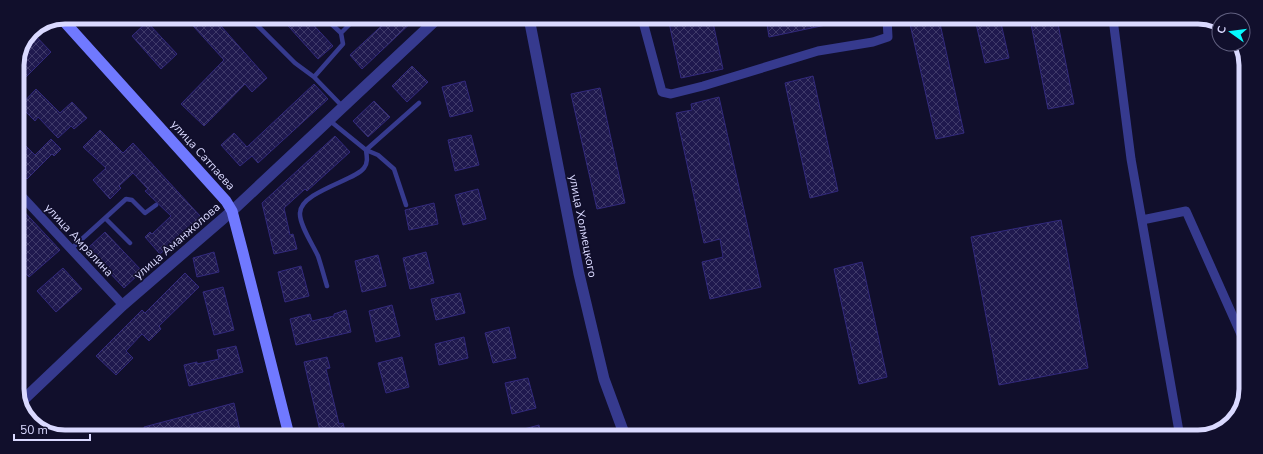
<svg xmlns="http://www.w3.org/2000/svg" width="1263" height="454" viewBox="0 0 1263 454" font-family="'Nunito Sans',sans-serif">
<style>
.building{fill:url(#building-cross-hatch);stroke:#32297c}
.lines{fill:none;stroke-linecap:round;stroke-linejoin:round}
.service{stroke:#363a8e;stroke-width:4.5}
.minor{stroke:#363a8e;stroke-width:9}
.tertiary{stroke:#363a8e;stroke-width:11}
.secondary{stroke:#7079ff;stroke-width:11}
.labels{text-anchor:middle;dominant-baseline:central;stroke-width:3.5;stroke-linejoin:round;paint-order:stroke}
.street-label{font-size:12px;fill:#dad9ff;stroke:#110f2c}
.rim{fill:none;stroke:#dad9ff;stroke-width:5}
</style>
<defs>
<pattern id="building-cross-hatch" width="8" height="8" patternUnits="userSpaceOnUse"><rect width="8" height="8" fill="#1f194e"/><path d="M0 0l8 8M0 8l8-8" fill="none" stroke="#3f3a69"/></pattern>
</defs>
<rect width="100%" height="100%" fill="#110f2c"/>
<path class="building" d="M185,17H213L267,78L252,92L245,84L204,126L181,104L224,60Z
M280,17L307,18L333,46L318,59Z
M390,18H416L362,69L350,55Z
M668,18H712L723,69L681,78Z
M766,18L839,19L840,22L769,37Z
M935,19H939L964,133L936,139L910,24Z
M975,19H1000L1009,58L985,63Z
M1030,19H1057L1074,104L1048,109Z
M147,22L177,54L161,69L132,36Z
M31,31L51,52L17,86V62Z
M412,66L428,82L407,102L392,86Z
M813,76L838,191L810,198L785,83Z
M465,81L473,111L450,117L442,87Z
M314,84L328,99L258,163L252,156L240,166L221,145L234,133L247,147Z
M600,88L625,203L597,209L571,94Z
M36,89L60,113L72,102L87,118L74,129L71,126L58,138L38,117L35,121L20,106Z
M719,97L761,287L710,299L702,262L723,257L720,239L704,243L676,113L692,110L691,104Z
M374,101L390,117L368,137L353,121Z
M100,130L123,153L133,143L201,217L160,254L145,237L150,232L152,234L171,216L145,191L148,189L133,173L119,186L121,188L110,199L93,180L106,168L83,147Z
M471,135L479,165L455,171L448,140Z
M335,136L350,152L307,191L305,189L284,208L290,235L293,234L297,249L274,254L262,203Z
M17,137L35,155L51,139L61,149L54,156L52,154L27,179L17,169Z
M478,189L486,219L463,225L455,195Z
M434,203L438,224L409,230L405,210Z
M17,204L60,250L29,277L17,264Z
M1061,220L1088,368L999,385L971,237Z
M105,232L142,271L124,288L87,249Z
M214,252L219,272L197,277L193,258Z
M426,252L434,283L410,289L403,258Z
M378,255L386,286L362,292L355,261Z
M862,262L887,377L859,384L834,269Z
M301,266L309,296L285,302L278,272Z
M63,268L82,289L56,312L37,291Z
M185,273L199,287L159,326L161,329L149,341L142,334L126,351L133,358L116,375L96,356L142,310L145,313Z
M223,287L234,330L214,335L203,292Z
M460,293L465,313L436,320L431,299Z
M392,305L400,336L376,342L369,311Z
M346,310L351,332L296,345L290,319L310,314L312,321L334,316V314Z
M509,327L516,358L493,363L485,333Z
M464,337L468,358L439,365L435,344Z
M236,346L243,372L189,386L184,365L197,362V364L219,359L217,350Z
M327,357L330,368L326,369L339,424L343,423L346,435H321L304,362Z
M402,357L409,387L386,393L378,363Z
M528,378L536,408L512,414L505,383Z
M234,403L241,435H145L144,427Z
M539,425L541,436H510L509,433Z"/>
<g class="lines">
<path class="service" d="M249,17L295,63L314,77L343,107
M341,33L356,18
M314,77L343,44L341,33L325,18
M329,120L366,150L378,155L394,169L406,205
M105,218L130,243
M71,249L126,199L132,200L145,213L156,205
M327,286C324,276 321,265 318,256C313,245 299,224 300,213C300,192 356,180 364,168C368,163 367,157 366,150L419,103"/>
<path class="minor" d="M642,18L662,92L671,94L703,86L818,51L873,42L888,37L887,19
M1113,19L1131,159L1180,437
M17,191L123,305
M1142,220L1186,211L1244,341"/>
<path class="tertiary" d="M529,18L579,274L604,379L625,436
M21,402L123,305L232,211L438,18"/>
<path class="secondary" d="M61,18L226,201L232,211L243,253L289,435"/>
</g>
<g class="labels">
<g class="street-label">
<text transform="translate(203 155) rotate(48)">улица Сатпаева</text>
<text transform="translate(583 226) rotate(79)">улица Холмецкого</text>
<text transform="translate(79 240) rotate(47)">улица Амралина</text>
<text transform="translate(177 241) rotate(-41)">улица Аманжолова</text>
</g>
</g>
<path d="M0 0H1263V454H0ZM65 24H1198A41 41 0 0 1 1239 65V389A41 41 0 0 1 1198 430H65A41 41 0 0 1 24 389V65A41 41 0 0 1 65 24Z" fill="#110f2c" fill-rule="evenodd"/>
<path class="rim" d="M65 24H1198A41 41 0 0 1 1239 65V389A41 41 0 0 1 1198 430H65A41 41 0 0 1 24 389V65A41 41 0 0 1 65 24Z"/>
<g transform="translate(1231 32) rotate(284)"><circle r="19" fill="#110f2c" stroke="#616080"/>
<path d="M0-3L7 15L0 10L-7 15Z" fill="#05fbff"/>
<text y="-6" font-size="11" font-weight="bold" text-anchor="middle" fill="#dad9ff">С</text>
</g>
<path d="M14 434v6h76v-6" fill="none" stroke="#dad9ff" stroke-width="2"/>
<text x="20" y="434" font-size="12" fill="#dad9ff" stroke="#110f2c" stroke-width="3" paint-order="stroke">50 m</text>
</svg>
